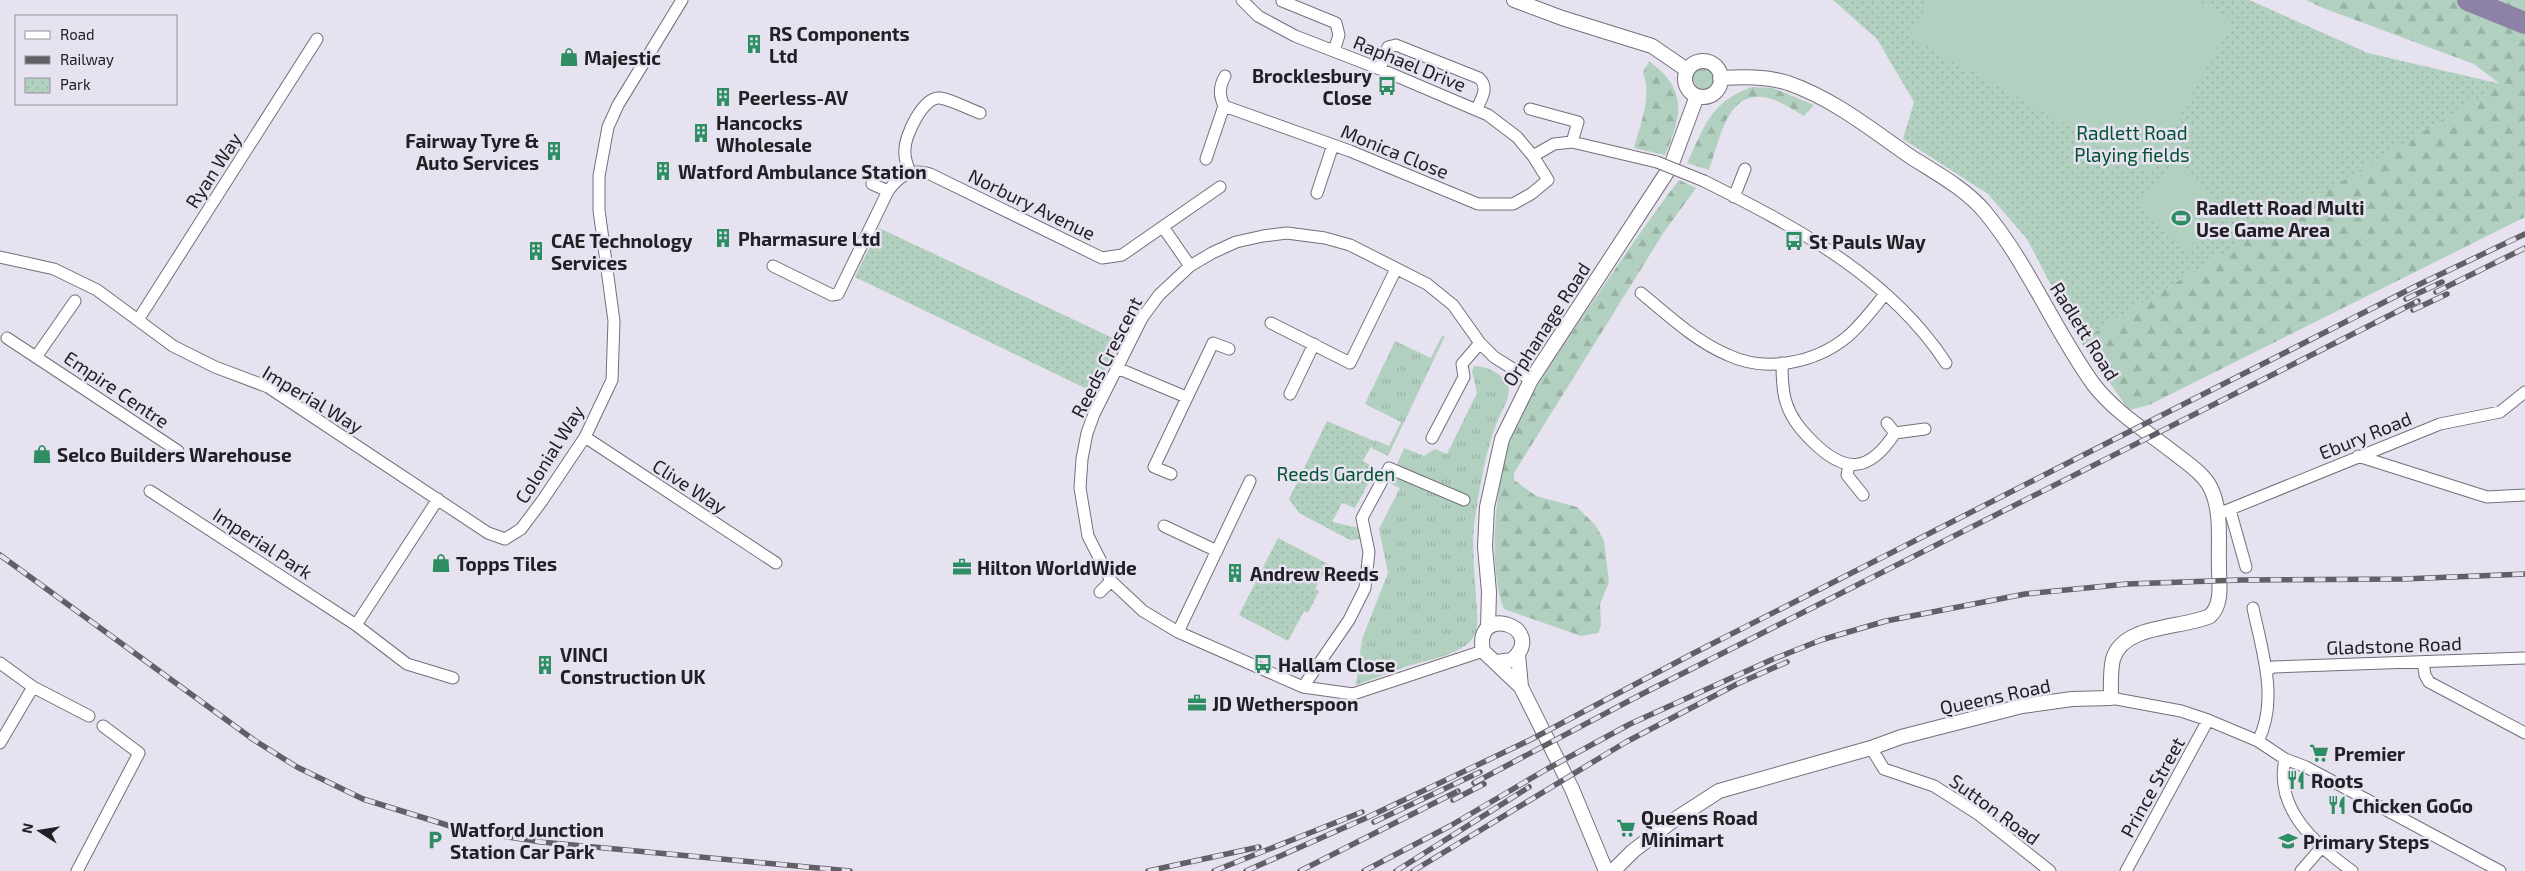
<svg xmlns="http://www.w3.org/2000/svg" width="2525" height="871" viewBox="0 0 2525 871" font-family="'Exo 2',sans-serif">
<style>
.grass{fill:url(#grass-tufts)}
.forest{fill:url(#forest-firs)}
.park{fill:url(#park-dots)}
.pitch{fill:#b1d0bf}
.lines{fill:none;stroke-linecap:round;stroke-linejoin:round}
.river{stroke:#8d81a5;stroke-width:22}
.minor-casing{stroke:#736f7b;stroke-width:13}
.tertiary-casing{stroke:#736f7b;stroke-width:16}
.minor{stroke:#fff;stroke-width:11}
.tertiary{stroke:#fff;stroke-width:14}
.rail-casing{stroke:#626067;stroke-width:5.5}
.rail{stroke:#e6e2ef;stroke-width:4;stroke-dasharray:11;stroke-linecap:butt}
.minor-bridge-casing{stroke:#736f7b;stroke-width:13;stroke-linecap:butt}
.minor-bridge{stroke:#fff;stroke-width:11}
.labels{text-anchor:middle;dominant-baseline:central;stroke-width:5;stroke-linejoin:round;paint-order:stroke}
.poi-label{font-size:19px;font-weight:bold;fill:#212024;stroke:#e6e2ef;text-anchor:start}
.street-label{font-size:19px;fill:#212024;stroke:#e6e2ef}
.park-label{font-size:19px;fill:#035235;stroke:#e6e2ef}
</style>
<defs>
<pattern id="grass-tufts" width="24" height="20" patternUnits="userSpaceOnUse" patternTransform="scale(1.25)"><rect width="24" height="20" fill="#b1d0bf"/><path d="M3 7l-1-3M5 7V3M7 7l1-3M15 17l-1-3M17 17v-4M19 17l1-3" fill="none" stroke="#98b2a4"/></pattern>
<pattern id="forest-firs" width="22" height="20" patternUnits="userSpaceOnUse" patternTransform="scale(1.25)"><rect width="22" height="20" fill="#b1d0bf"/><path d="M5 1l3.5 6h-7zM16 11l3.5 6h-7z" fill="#98b2a4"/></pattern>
<pattern id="park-dots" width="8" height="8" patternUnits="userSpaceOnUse" patternTransform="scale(1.25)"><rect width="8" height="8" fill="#b1d0bf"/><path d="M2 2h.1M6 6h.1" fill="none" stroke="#98b2a4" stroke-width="1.8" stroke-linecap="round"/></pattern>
</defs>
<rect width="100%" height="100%" fill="#e6e2ef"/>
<path class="grass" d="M1693 78a11 11 0 1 1 22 0a11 11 0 1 1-22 0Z
M1442,336H1445L1388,456L1371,448L1375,440L1389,446L1401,422L1365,404L1395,341L1431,358Z
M1474,366C1485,365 1505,375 1508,386C1512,396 1501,412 1497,422C1486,450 1481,481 1476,511C1471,538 1474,567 1476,594C1476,607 1480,624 1474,636C1464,656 1419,661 1399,669C1385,674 1371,680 1356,685L1362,639L1388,573L1379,529L1400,488L1389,483L1404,448L1424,456L1435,449L1447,454L1477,393L1472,371Z"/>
<path class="forest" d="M2306,0H2525V217L2149,405L2129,410L2080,341L2500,84L2474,64L2323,8Z
M1649,61C1688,90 1682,115 1665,155L1634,148C1641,122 1652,98 1643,72Z
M1752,87L1773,88L1814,105L1804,116C1795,111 1787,105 1777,101C1728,81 1721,137 1709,170L1687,163C1705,126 1710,102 1752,87Z
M1679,180L1696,188L1664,232L1514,473V480L1536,496L1577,507L1596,526L1604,541L1609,582L1600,604L1601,625L1598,633L1581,636L1504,609C1486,564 1496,470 1516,426C1533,389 1562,348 1585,313C1616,268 1646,223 1679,180Z"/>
<path class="park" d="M1833,0H2249L2368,53L2501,84L2080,341L2027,239L1988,194L1903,139L1914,102L1877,39Z
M879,228L1119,341L1093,392L855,277Z
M1327,421L1374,441L1363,461L1376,469L1355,508L1342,503L1332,522L1359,528L1361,539L1350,540L1299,513L1289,499Z
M1278,538L1328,564L1315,589L1319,591L1308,613L1304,611L1288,641L1239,615Z"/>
<path class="pitch" d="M1930,0H2197L2233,20L2149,171L1910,37Z
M2177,165L2224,211L2185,251L2138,205Z"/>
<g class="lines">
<path class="river" d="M2468,0L2525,23"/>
<g class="minor-casing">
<path id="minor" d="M1282,1L1336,23L1339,35L1334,51
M1380,69L1388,47L1396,45L1479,78C1489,87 1482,98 1477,108
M1225,76C1219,87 1219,95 1224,106L1350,151L1478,204H1513L1531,194L1548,180L1533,156L1517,137L1488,115L1380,69L1295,36L1258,16L1242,0
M1530,109L1578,122L1572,142
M1533,156L1554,144L1572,142L1657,162
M1206,159L1224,106
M910,172C907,165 904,158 905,149C905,136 923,96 940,98C953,100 968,109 980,113
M1704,181C1794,226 1889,276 1946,363
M872,184L888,191
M1317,193L1333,145
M1734,197L1745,169
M1163,227L1190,266
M0,257L54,269L97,290L173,346L215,367L268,387L488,533L505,539L521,529L542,501L585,437L612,380L614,321L599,210V176L608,127L618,105L682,0
M773,266L832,295L838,294L888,191C899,176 911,168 930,174L1102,258L1122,255L1220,187
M1641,293C1668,315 1695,341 1728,355C1766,373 1815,363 1847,337C1862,324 1873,309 1885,294
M138,320L317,39
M1271,323L1350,363L1396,269
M7,338L178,451
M36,357L75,301
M1782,363C1782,376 1782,390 1786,402C1791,418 1800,429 1812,441C1845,474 1869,473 1895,433
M1117,368L1186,397
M1290,394L1314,344
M1887,423L1895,433L1925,429
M585,437L776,563
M1432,438L1464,377L1462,364L1480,343
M2358,456L2487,497L2525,495
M1849,465L1847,475L1863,495
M1171,474L1154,467L1213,343L1229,349
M150,491L356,625L407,664L453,678
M2230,510L2246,567
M2218,514L2440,424L2500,412L2525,392
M1164,526L1217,551
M1100,592L1111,581
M2253,608C2262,651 2279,700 2258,741
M356,625L438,499
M1178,632L1250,481
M1483,651L1353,694L1303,687L1178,632L1143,611L1111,581L1088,536L1080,488L1082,459L1087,433L1094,414L1142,318L1159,295L1190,266L1212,253L1236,242L1263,236L1287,233L1325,238L1350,245L1427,284L1453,305L1480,343L1494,357L1531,380
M2423,662L2425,675L2429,682L2525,733
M0,663L33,687L89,716
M2266,671L2273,667L2525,658
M1303,687L1349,620L1365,588L1369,552L1362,518L1389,468L1464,500
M2111,698L2181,711L2208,720L2258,741L2285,759L2306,767L2500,871
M0,743L33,687
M1871,748L1884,769L1934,786L1978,814L2050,871
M2285,759C2274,809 2316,845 2352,871
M77,871L139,753L103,726
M2126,871L2208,720
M2301,871L2321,848"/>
</g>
<g class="tertiary-casing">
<path id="tertiary" d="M1514,0L1562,18L1652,46L1687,70
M1685 79a18 18 0 1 1 36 0a18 18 0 1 1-36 0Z
M1488,627L1489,592L1485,547L1487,507L1502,439L1531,380L1671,166L1697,96
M1518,655L1521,687L1572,789L1606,871
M1497,662L1512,660C1549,627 1473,602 1483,651L1521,687
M1613,871L1633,851L1671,822L1719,791L1871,748L1901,737L2022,706L2072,699L2111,698C2111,685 2110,672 2113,659C2123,624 2181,629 2210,616C2223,604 2219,583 2219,567C2218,543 2222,514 2212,491C2206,475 2187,463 2173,452C2146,431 2115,412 2094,385C2054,330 2029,265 1985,212C1966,189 1936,173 1911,157C1872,130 1834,99 1788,83C1766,76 1743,77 1720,78"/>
</g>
<use href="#minor" class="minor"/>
<use href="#tertiary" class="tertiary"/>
<g class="rail-casing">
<path id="rail" d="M2436,292L2525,248
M2406,299L2442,282
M2413,310L2447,294
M0,555L254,740L297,767L363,799L463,830L541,842L850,871
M1474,783L1642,694L2418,301
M1453,800L1484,784
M1374,822L1480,772
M1148,871L1259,847
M1214,871L1362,812
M1246,871L1366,818L1530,740L1694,653L2420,284L2525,234
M1300,871L1458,791
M1364,871L1450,826L1547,769L1630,724L1771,660L1821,640L1886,621L2025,594L2127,584L2240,580L2404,579L2525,574
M1396,871L1529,787
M1413,871L1626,742L1737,684L1787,662"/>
</g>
<use href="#rail" class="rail"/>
<g class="minor-bridge-casing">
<path id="minor-bridge" d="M1657,162L1704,181"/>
</g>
<use href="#minor-bridge" class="minor-bridge"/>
</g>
<defs>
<g id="building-bare" transform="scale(1.5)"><path d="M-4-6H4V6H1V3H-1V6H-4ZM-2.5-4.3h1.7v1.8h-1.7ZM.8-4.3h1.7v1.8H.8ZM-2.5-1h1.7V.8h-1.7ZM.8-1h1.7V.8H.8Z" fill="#2f8d64" stroke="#e6e2ef" stroke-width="2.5" paint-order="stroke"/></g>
<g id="shop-bare" transform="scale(1.5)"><path d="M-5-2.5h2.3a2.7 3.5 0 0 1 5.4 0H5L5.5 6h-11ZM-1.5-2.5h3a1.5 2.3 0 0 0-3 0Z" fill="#2f8d64" stroke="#e6e2ef" stroke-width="2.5" paint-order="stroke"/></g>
<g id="bus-bare" transform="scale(1.5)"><path d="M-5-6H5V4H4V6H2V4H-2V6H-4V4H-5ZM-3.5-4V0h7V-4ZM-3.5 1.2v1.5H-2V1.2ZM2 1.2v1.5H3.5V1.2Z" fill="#2f8d64" stroke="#e6e2ef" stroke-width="2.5" paint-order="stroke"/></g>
<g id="stadium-bare" transform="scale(1.5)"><path d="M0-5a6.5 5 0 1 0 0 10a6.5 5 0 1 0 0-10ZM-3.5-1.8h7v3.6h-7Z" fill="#2f8d64" stroke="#e6e2ef" stroke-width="2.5" paint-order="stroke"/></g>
<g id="office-bare" transform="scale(1.5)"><path d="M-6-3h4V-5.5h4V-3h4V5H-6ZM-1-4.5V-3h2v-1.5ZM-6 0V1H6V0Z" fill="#2f8d64" stroke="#e6e2ef" stroke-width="2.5" paint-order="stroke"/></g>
<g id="supermarket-bare" transform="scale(1.5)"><path d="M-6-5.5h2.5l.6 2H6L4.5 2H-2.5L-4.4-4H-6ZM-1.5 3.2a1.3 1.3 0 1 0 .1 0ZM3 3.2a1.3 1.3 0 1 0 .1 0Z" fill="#2f8d64" stroke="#e6e2ef" stroke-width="2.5" paint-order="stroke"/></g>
<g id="restaurant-bare" transform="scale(1.5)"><path d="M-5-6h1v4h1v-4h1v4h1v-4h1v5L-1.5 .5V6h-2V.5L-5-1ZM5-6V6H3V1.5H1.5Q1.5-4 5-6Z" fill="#2f8d64" stroke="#e6e2ef" stroke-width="2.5" paint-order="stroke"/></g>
<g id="parking-bare" transform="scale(1.5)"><path d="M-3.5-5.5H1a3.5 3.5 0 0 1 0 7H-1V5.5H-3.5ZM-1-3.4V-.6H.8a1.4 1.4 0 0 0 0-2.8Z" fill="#2f8d64" stroke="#e6e2ef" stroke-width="2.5" paint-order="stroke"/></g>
<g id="school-bare" transform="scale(1.5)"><path d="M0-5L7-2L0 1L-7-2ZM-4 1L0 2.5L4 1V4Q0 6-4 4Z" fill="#2f8d64" stroke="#e6e2ef" stroke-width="2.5" paint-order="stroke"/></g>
</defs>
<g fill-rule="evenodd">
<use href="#building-bare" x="754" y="44"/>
<use href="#shop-bare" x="569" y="57"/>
<use href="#bus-bare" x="1387" y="86"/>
<use href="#building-bare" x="723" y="97"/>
<use href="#building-bare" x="701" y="133"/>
<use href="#building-bare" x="554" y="151"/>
<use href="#building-bare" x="663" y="171"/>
<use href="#stadium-bare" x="2181" y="218"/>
<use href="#building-bare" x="723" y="238"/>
<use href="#bus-bare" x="1794" y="241"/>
<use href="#building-bare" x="536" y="251"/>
<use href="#shop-bare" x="42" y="454"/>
<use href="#shop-bare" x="441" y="563"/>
<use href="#office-bare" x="962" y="567"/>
<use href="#building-bare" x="1235" y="573"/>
<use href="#bus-bare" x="1263" y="664"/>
<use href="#building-bare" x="545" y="665"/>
<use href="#office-bare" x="1197" y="703"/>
<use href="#supermarket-bare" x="2319" y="753"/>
<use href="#restaurant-bare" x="2296" y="780"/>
<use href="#restaurant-bare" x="2337" y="805"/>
<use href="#supermarket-bare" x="1626" y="828"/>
<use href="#parking-bare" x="435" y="840"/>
<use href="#school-bare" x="2288" y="841"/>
</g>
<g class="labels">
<g class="poi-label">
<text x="769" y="33">RS Components<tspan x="769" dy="22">Ltd</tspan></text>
<text x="584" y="57">Majestic</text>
<text x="1372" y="75" text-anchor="end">Brocklesbury<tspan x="1372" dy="22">Close</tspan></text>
<text x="738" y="97">Peerless-AV</text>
<text x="716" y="122">Hancocks<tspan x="716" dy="22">Wholesale</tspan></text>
<text x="539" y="140" text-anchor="end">Fairway Tyre &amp;<tspan x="539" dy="22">Auto Services</tspan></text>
<text x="678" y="171">Watford Ambulance Station</text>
<text x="2196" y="207">Radlett Road Multi<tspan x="2196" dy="22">Use Game Area</tspan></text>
<text x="738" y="238">Pharmasure Ltd</text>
<text x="551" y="240">CAE Technology<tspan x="551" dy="22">Services</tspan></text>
<text x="1809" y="241">St Pauls Way</text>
<text x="57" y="454">Selco Builders Warehouse</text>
<text x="456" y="563">Topps Tiles</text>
<text x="977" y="567">Hilton WorldWide</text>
<text x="1250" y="573">Andrew Reeds</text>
<text x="560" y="654">VINCI<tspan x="560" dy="22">Construction UK</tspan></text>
<text x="1278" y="664">Hallam Close</text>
<text x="1212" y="703">JD Wetherspoon</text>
<text x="2334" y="753">Premier</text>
<text x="2311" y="780">Roots</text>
<text x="2352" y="805">Chicken GoGo</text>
<text x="1641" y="817">Queens Road<tspan x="1641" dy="22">Minimart</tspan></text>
<text x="450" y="829">Watford Junction<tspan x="450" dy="22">Station Car Park</tspan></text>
<text x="2303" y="841">Primary Steps</text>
</g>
<g class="street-label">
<text transform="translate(1410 63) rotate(22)">Raphael Drive</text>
<text transform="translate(1395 151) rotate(22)">Monica Close</text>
<text transform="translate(213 170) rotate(-57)">Ryan Way</text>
<text transform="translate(1032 204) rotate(26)">Norbury Avenue</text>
<text transform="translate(1546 324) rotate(-57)">Orphanage Road</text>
<text transform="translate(2085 331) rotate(58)">Radlett Road</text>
<text transform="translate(1106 357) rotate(-63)">Reeds Crescent</text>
<text transform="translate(117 389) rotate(34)">Empire Centre</text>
<text transform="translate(313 399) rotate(31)">Imperial Way</text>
<text transform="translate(2365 435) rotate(-22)">Ebury Road</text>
<text transform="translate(549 454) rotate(-58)">Colonial Way</text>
<text transform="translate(690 486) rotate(33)">Clive Way</text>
<text transform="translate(263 543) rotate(33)">Imperial Park</text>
<text transform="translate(2394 645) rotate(-2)">Gladstone Road</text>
<text transform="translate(1995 696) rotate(-12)">Queens Road</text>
<text transform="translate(2152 787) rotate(-61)">Prince Street</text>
<text transform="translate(1995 809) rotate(36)">Sutton Road</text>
</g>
<g class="park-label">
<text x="2132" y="132">Radlett Road<tspan x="2132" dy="22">Playing fields</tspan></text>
<text x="1336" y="473">Reeds Garden</text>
</g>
</g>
<rect x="15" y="15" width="162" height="90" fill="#e6e2ef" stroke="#97949e"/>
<rect x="25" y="31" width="25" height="8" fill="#ffffff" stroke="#97949e"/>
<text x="60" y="40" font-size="15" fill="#212024">Road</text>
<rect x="25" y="56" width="25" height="8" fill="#626067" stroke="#97949e"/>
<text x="60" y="65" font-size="15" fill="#212024">Railway</text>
<rect x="25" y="78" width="25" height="15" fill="url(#park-dots)" stroke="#97949e"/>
<text x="60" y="90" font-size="15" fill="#212024">Park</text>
<g transform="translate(40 831) rotate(282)" stroke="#e6e2ef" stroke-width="4" paint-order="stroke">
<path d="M0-4L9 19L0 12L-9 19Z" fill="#212024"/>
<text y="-8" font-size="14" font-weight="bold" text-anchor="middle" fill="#212024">N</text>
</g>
</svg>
